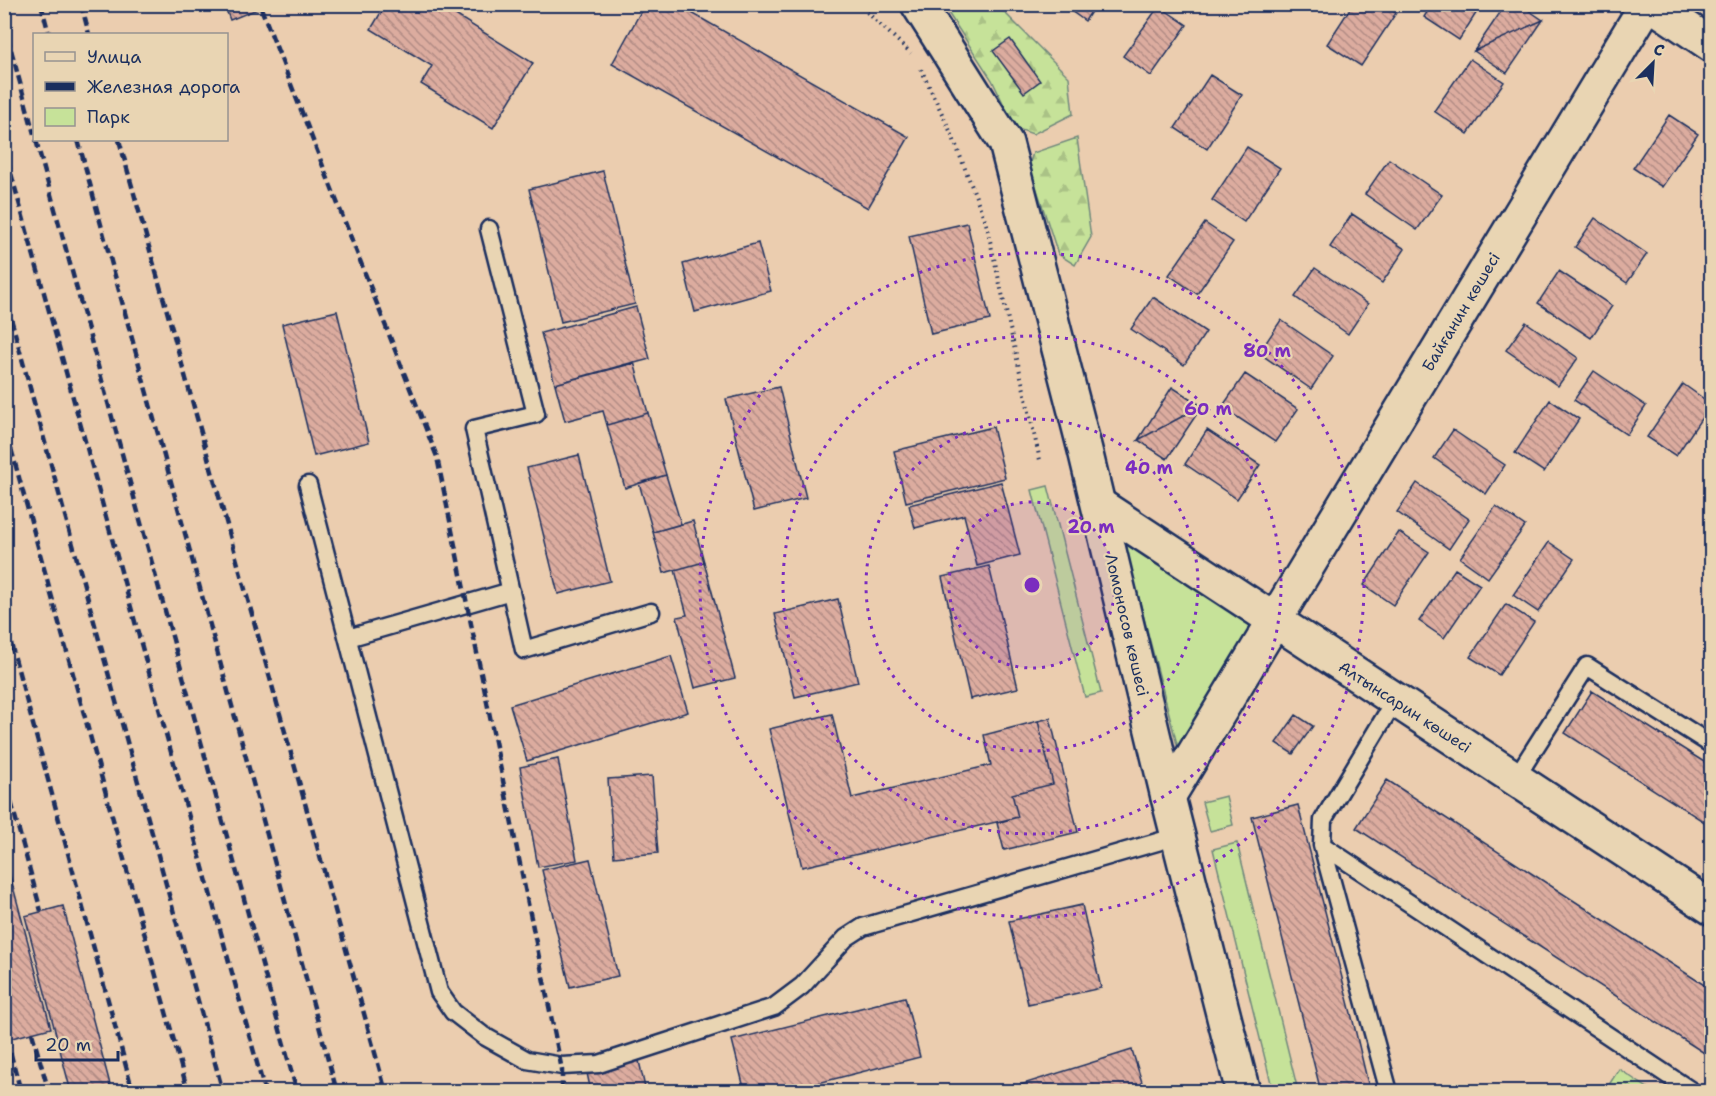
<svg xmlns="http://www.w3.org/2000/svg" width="1716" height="1096" viewBox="0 0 1716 1096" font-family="'Shantell Sans',sans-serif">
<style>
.green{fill:#c6e299;stroke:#70887c;stroke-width:1.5}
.forest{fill:url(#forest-firs);stroke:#70887c;stroke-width:1.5}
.park{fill:url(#park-tufts);stroke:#70887c;stroke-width:1.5}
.building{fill:url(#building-back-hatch);stroke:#1b2f5e;stroke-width:1.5}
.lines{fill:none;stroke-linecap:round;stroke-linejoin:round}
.service-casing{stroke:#1b2f5e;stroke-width:21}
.minor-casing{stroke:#1b2f5e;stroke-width:38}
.tertiary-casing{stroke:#1b2f5e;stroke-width:38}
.path{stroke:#1b2f5e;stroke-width:4;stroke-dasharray:1.5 4.5;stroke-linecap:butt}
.service{stroke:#e9d5b3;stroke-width:16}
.minor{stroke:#e9d5b3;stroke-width:33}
.tertiary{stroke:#e9d5b3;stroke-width:33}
.rail{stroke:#1b2f5e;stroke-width:4.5;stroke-dasharray:9 4.5;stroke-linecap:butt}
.ring{fill:none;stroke:#7b2cbf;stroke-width:3;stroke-dasharray:3 6}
.labels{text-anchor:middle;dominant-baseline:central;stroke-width:4.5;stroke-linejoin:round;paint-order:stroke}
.street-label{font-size:16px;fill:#1b2f5e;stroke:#e9d5b3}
.centre{fill:#7b2cbf;stroke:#e9d5b3;stroke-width:3}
.ring-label{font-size:18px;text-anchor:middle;font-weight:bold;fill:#7b2cbf;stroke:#e9d5b3;stroke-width:4.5;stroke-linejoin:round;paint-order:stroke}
</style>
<defs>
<pattern id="forest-firs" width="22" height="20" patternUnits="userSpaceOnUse" patternTransform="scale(1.5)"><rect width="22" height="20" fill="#c6e299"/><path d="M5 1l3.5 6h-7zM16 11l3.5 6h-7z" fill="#aac286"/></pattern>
<pattern id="park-tufts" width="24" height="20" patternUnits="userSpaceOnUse" patternTransform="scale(1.5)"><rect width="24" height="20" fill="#c6e299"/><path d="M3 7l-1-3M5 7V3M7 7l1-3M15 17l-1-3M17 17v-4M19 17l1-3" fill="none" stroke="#aac286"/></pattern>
<pattern id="building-back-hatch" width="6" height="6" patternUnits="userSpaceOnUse" patternTransform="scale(1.5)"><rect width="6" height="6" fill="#dcac9f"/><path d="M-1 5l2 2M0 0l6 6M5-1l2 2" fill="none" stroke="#b28c85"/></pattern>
</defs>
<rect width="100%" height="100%" fill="#ebcdaf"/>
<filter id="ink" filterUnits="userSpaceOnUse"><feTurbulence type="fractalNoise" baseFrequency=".0167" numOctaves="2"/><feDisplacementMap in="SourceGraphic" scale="12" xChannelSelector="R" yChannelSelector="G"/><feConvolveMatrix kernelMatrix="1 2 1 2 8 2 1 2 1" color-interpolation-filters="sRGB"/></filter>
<g filter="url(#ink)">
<path class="green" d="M1048,486L1101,693L1085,697L1032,490Z
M1123,538L1253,625L1178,748Z
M1226,796L1233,825L1210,831L1202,802Z
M1237,843L1298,1091H1273L1213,849Z"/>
<path class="forest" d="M943,5H997L1069,77L1073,114L1033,134L1015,128L992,80Z
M1077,138L1091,237L1075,265L1058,254L1029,165L1033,153Z"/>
<path class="park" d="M1619,1069L1652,1091H1605Z"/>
<path class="building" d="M224,4H270L230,20Z
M386,4H438L533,63L493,128L421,84L432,66L371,29Z
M645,4H676L909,137L868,208L612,64Z
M1061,4H1096L1085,21Z
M1353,4H1382L1396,13L1361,66L1327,44Z
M1432,4H1482L1459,40L1424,17Z
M1506,4H1519L1543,20L1474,51Z
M1159,6L1187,25L1151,76L1123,56Z
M1543,20L1507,73L1474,51Z
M1010,39L1040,81L1024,93L993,51Z
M1470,59L1504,82L1468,134L1434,111Z
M1210,75L1242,95L1207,149L1175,128Z
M1669,115L1698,134L1662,187L1633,168Z
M1247,147L1280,168L1244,222L1212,200Z
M1389,159L1442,195L1417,230L1365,194Z
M603,171L635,304L561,322L529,189Z
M1352,214L1405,249L1382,283L1330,247Z
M1595,218L1647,254L1627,283L1575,247Z
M967,223L990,320L931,334L909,236Z
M1205,223L1233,242L1197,294L1169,275Z
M758,243L771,291L695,312L683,264Z
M1315,268L1368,304L1348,334L1295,297Z
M1559,271L1612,306L1591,338L1538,303Z
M1153,297L1206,332L1184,365L1131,329Z
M636,307L650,359L555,384L541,333Z
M337,311L369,442L314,456L282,324Z
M1281,320L1333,356L1311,389L1259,353Z
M1526,322L1578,358L1558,386L1506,350Z
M634,362L648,413L607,425L603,411L565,421L555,384Z
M1594,371L1646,406L1627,435L1574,400Z
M1245,374L1298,409L1275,442L1222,407Z
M1683,384L1711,404L1676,456L1647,437Z
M779,387L806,498L754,511L726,399Z
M1172,387L1202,406L1138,440Z
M1550,400L1579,419L1544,472L1515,453Z
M1202,406L1167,459L1138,440Z
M648,413L666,475L625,488L607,425Z
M993,427L1005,478L906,502L894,451Z
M1207,430L1260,465L1237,499L1185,464Z
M1453,430L1505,465L1486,494L1434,458Z
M579,455L610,581L558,594L527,468Z
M666,475L681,524L653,532L639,483Z
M1001,482L1020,555L977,566L964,515L915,528L909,505Z
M1417,483L1469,519L1449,549L1397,512Z
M1496,506L1525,526L1488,578L1460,558Z
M693,521L704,562L664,573L653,532Z
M1399,532L1429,552L1393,605L1364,585Z
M1549,542L1574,559L1538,612L1513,595Z
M704,562L735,678L695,688L677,617L687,615L675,570Z
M989,566L1018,688L970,699L942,577Z
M1455,569L1480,585L1444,638L1419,621Z
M838,599L858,682L795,697L775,614Z
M1506,604L1534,622L1499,675L1470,657Z
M671,656L688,712L527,761L510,705Z
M1592,691L1712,767V827L1565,733Z
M832,714L852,798L991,765L984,735L1038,721L1053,784L1012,794L1018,817L802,867L769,729Z
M1296,715L1313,726L1293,754L1276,743Z
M1050,718L1078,832L1004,850L997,823L1018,817L1012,794L1053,784L1038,721Z
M558,759L577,860L538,867L520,767Z
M652,776L658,853L614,857L608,779Z
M1387,780L1712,990V1058L1356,828Z
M1298,805L1355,1029L1370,1092H1321L1252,817Z
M4,853L51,1028L4,1040Z
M590,859L618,976L570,987L542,870Z
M1082,905L1101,988L1028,1004L1009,921Z
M63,906L112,1092H71L25,916Z
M905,997L920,1057L783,1092H745L732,1040Z
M1132,1050L1145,1092H998Z
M639,1061L646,1092H591L587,1073Z"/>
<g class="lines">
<g class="service-casing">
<path id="service" d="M489,229L536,414L474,429L524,650L651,612
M308,485L439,992L453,1012L484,1036L527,1060L562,1066L599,1064L774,1007L802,986L846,938L863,927L1178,836
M348,638L511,591
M1515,779L1587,666L1712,745
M1322,845L1693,1092
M1389,1092L1322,845L1323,820L1395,700"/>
</g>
<g class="minor-casing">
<path id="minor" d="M1651,4L1712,45
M1099,505L1712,908
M1168,797L1647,4"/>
</g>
<g class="tertiary-casing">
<path id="tertiary" d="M918,4L1006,143L1085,450L1168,797L1243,1092"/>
</g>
<path class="path" d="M858,4L911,53
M921,69L952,135L986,223L1040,460"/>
<use href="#service" class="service"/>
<use href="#minor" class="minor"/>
<use href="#tertiary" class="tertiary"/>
<path class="rail" d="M41,4L49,34
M81,4L89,34
M261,8L437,457L562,1070V1092
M4,24L34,134
M36,140L297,1092
M78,140L337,1092
M119,140L386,1092
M4,148L265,1092
M4,293L223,1092
M4,423L188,1092
M4,618L133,1092
M4,776L41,911
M32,1033L49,1092
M7,1040L21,1092"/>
</g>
</g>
<circle cx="1032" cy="585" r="83" fill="#7b2cbf" fill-opacity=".12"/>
<g class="ring">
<circle cx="1032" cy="585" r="83"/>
<circle cx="1032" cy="585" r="166"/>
<circle cx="1032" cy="585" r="249"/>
<circle cx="1032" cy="585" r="332"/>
</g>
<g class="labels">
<g class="street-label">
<text transform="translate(1461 312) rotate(-59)">Байғанин көшесі</text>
<text transform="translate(1127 625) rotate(77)">Ломоносов көшесі</text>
<text transform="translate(1405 707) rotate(33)">Алтынсарин көшесі</text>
</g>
</g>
<circle cx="1032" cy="585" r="9" class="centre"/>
<g class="ring-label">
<text x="1267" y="357">80 m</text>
<text x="1208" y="415">60 m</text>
<text x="1149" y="474">40 m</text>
<text x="1091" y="533">20 m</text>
</g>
<rect width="1716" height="1096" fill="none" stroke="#e9d5b3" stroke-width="24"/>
<rect x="12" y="12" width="1692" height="1072" fill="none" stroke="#1b2f5e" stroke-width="2" filter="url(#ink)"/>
<rect x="33" y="33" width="195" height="108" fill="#e9d5b3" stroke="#979391" stroke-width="1.5"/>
<rect x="45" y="52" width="30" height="9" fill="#e9d5b3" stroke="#979391" stroke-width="1.5"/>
<text x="87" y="63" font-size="18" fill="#1b2f5e">Улица</text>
<rect x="45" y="82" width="30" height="9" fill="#1b2f5e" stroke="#979391" stroke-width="1.5"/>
<text x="87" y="93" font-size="18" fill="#1b2f5e">Железная дорога</text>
<rect x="45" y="108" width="30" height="18" fill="#c6e299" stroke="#979391" stroke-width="1.5"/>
<text x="87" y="123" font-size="18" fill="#1b2f5e">Парк</text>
<g transform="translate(1653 63) rotate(24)" stroke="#e9d5b3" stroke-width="4.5" paint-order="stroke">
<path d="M0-4.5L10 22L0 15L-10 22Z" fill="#1b2f5e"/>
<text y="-9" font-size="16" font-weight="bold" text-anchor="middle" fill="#1b2f5e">С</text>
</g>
<path d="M36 1051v9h82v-9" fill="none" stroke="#1b2f5e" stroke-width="3"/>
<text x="45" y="1051" font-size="18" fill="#1b2f5e" stroke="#e9d5b3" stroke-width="4.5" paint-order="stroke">20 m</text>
</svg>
